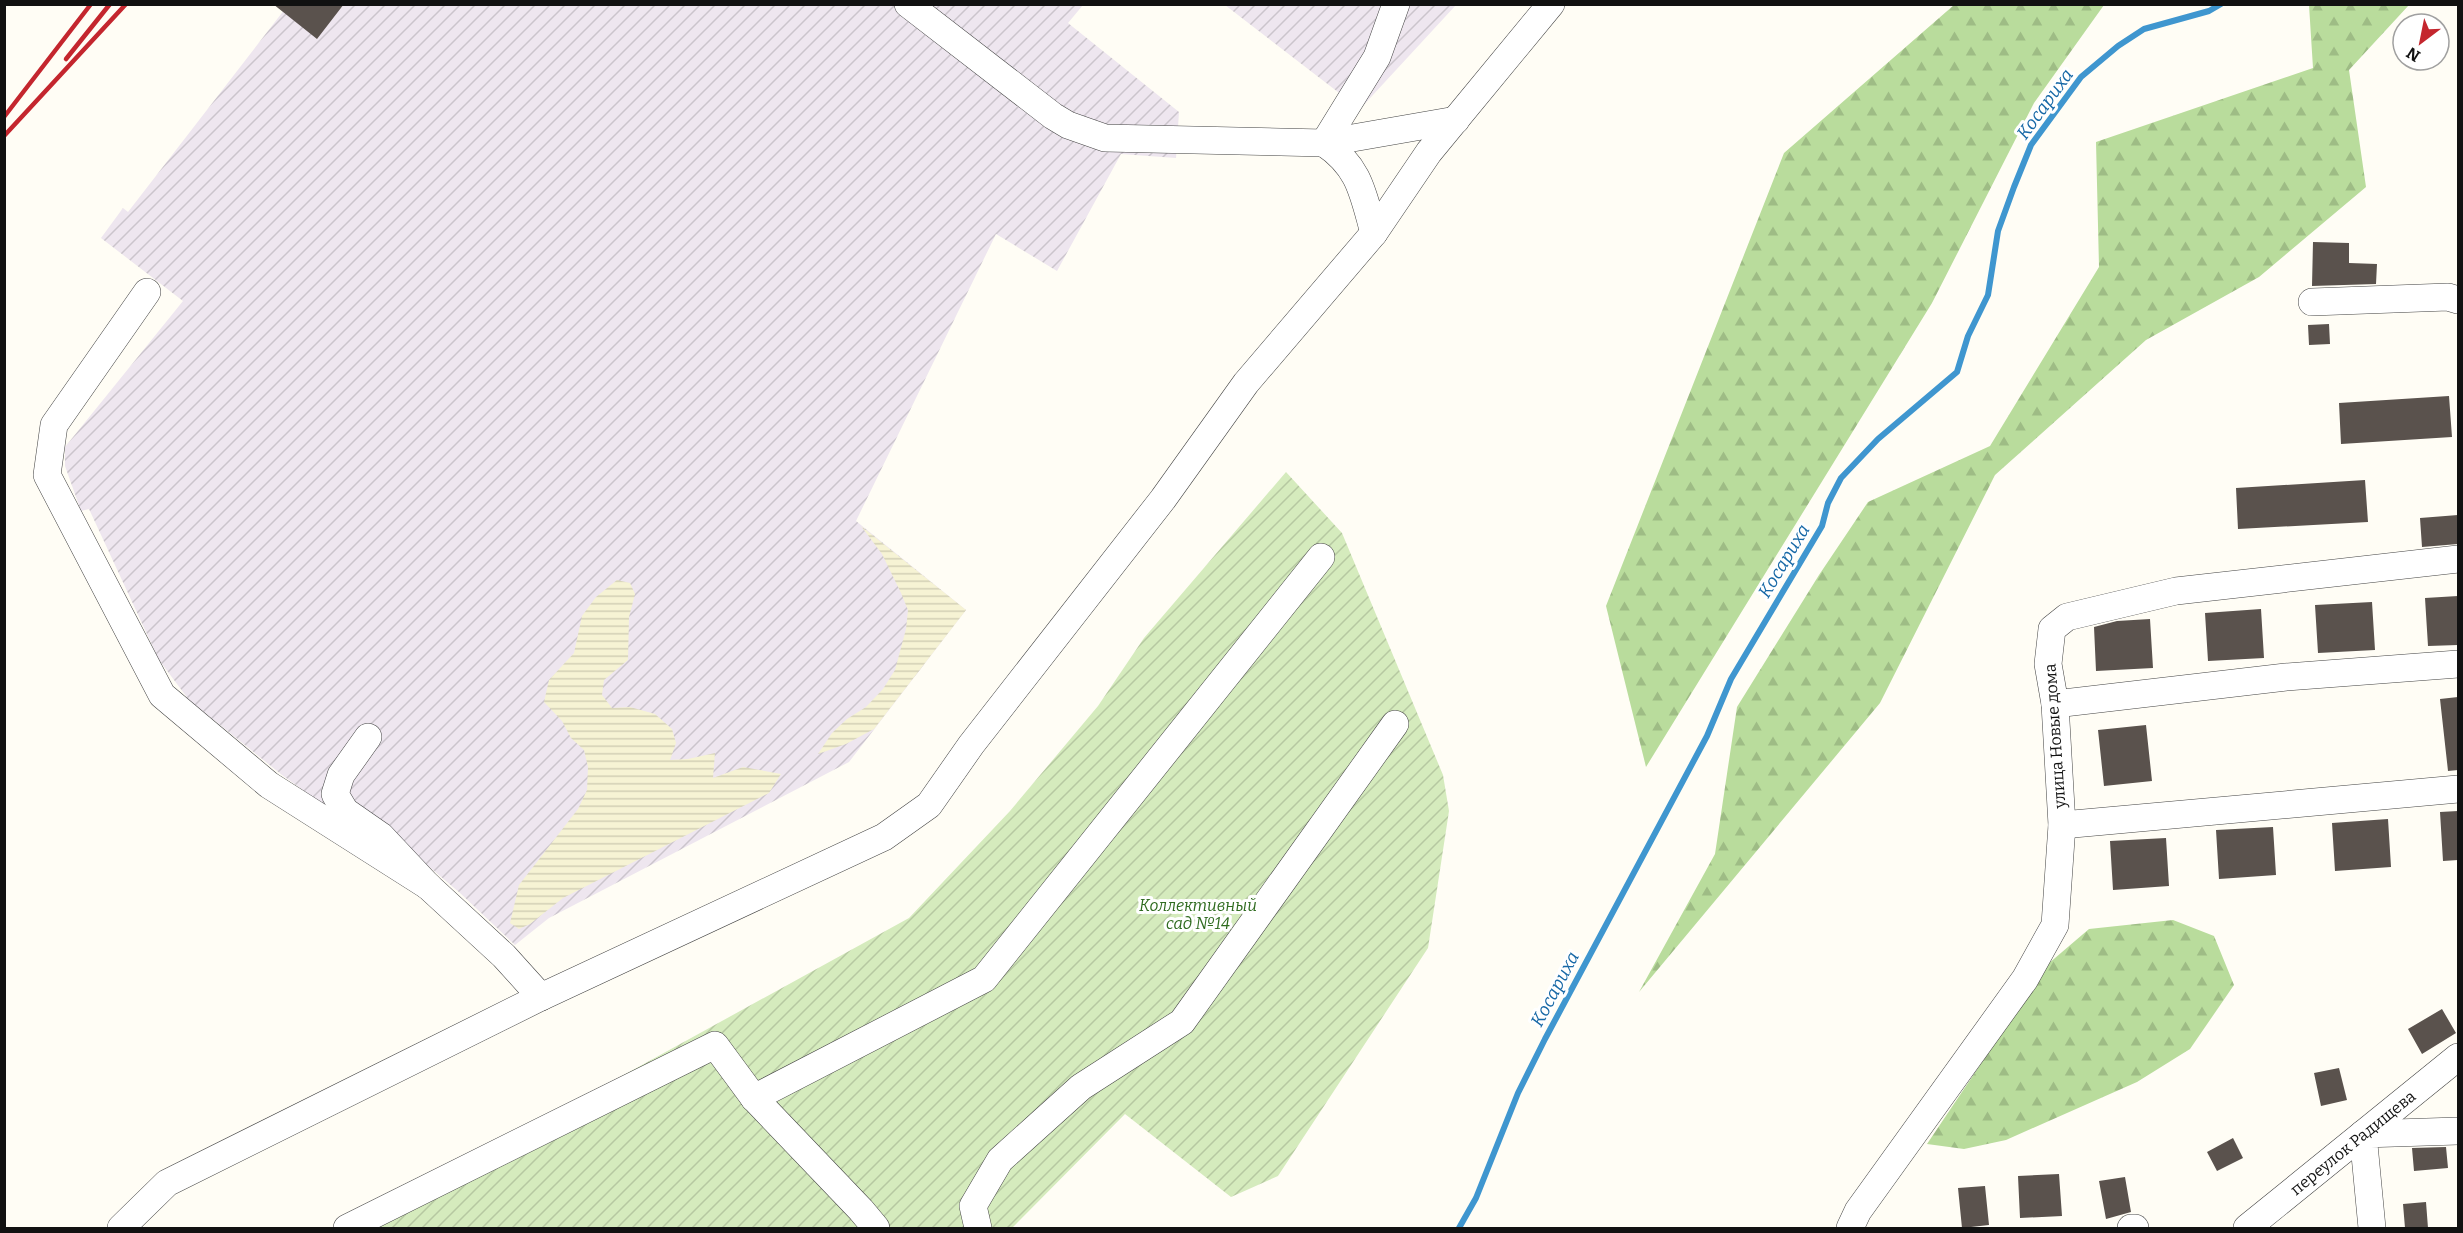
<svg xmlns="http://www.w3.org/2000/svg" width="2463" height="1233" viewBox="0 0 2463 1233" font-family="Bitter,serif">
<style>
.industrial{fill:url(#industrial-furrows)}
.farmland{fill:url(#farmland-rules)}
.forest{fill:url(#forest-firs)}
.garden{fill:url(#garden-furrows)}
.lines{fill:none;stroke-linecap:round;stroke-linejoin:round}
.stream{stroke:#3f96cf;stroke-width:6}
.building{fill:#5a524d}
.minor-casing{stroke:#444;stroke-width:28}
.minor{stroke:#fff;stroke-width:27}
.rail{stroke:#c4262e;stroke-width:4.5}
.labels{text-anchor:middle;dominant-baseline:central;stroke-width:6;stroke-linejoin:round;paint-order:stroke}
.street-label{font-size:16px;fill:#111;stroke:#fff}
.park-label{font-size:16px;font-style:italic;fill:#2f6b1f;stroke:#fff}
.water-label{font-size:18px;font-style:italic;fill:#1768a6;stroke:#fff}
</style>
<defs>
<pattern id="industrial-furrows" width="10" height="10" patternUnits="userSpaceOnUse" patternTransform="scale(1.5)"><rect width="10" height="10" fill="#eee6ef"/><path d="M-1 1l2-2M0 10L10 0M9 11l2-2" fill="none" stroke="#cbc4cc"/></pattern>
<pattern id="farmland-rules" width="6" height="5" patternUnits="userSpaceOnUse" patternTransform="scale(1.5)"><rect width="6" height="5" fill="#f6f3d4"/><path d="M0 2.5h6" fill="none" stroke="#d2cfb5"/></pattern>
<pattern id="forest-firs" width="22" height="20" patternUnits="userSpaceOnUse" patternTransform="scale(1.5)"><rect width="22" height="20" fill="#b9dc9c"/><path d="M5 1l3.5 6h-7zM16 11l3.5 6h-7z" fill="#9ebc85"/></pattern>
<pattern id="garden-furrows" width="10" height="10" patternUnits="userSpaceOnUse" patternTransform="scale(1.5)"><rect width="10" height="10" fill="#d5ebbd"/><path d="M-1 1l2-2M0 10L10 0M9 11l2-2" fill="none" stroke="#b6c8a1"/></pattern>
</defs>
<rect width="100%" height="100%" fill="#fffdf5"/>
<path class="industrial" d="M288,5H1083L1068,23L1179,112L1176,158L1121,154L1057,271L996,234L856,521L966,610L849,762L549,918L515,945L460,893L387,831L375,842L282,775L189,700L159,660L89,509L81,511L65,466V447L183,301L101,238L123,208L128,212Z
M1225,5H1456L1360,109Z"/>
<path class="farmland" d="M861,526L966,610L874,729L846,744L818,754L832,733L847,719L866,707L883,689L895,670L906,629L908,610L901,593L882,554Z
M617,580L630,583L635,594L629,617L628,660L604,680L602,695L612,708L630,707L655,714L672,729L676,743L670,760L688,759L715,753L713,778L743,767L781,774L769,793L563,898L530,924L519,929L510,923L519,885L578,809L587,790L588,767L584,750L571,738L562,721L544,702L549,680L574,653L582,616L596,597Z"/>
<path class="forest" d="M1954,5H2104L2034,103L1932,303L1646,767L1606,606L1784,153Z
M2309,5H2409L2349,70L2366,187L2259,277L2146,340L1995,475L1880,703L1639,992L1715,854L1737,707L1819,575L1868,502L1990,446L2099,267L2096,142L2313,68Z
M2173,920L2214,936L2234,985L2190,1049L2137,1082L2006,1140L1964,1149L1927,1144L2048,964L2089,929Z"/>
<path class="garden" d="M1286,472L1342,533L1443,775L1449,811L1428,948L1278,1176L1231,1197L1125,1114L1012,1228H346L909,918L1010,811L1098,706L1144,638Z"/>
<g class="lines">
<path class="stream" d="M1459,1228L1476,1198L1518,1093L1545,1039L1707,736L1731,679L1822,526L1828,503L1841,478L1878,439L1957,372L1968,336L1988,295L1998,231L2014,187L2031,145L2081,77L2118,46L2144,29L2209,11L2221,4"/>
</g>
<path class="building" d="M273,4H344L317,39Z
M2313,242L2349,243V263L2377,264L2376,284L2312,286Z
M2329,324L2330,344L2309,345L2308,325Z
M2449,396L2452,437L2341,444L2339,403Z
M2365,480L2368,522L2238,529L2236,488Z
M2458,515V544L2422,547L2420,518Z
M2458,596V645L2428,646L2425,598Z
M2372,602L2375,650L2318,653L2315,605Z
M2261,609L2264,658L2208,661L2205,613Z
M2150,619L2153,668L2096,671L2094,627L2117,621Z
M2458,697V770L2448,771L2440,699Z
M2146,725L2152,781L2104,786L2098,730Z
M2458,811V860L2443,861L2440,812Z
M2388,819L2391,867L2335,871L2332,823Z
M2273,827L2276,875L2219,879L2216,830Z
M2166,838L2169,886L2113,890L2110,841Z
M2442,1009L2456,1033L2422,1054L2408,1029Z
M2339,1068L2347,1100L2321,1106L2314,1073Z
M2233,1138L2243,1158L2217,1171L2207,1152Z
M2446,1147L2448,1168L2414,1171L2412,1148Z
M2059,1174L2062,1216L2020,1218L2018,1176Z
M2125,1177L2131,1212L2106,1219L2099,1181Z
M1985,1186L1989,1225L1962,1228L1958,1188Z
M2426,1202L2428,1228H2405L2403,1204Z"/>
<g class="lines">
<g class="minor-casing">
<g id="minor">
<path d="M908,4L1053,116L1068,125L1105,138L1324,143L1456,120"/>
<path d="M1374,233C1363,194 1360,167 1324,143L1377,57L1396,4"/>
<path d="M147,292L54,425L47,475L162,695L269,785L428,886"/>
<path d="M2312,302L2448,297L2458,300"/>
<path d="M2055,704L2286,677L2458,664"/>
<path d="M368,737L341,775L335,794L339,801L345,811L381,836L428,886L504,956L541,997"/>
<path d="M2062,825L2458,789"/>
<path d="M754,1098L984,979L1321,557"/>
<path d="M121,1228L167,1183L541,997L884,837L929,805L971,745L1163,499L1246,383L1374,233L1429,152L1551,4"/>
<path d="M347,1228L715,1045L754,1098L861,1210L876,1228"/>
<path d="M978,1228L973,1206L1000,1160L1081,1087L1182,1022L1395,724"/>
<path d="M1850,1228L1858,1211L2025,979L2055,925L2062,825L2055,704L2048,664L2052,629L2067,617L2176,591L2458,559"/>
<path d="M2131,1228H2135"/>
<path id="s1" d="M2247,1228L2458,1057"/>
<path d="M2372,1228L2363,1134L2458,1131"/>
</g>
</g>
<use href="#minor" class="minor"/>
<path class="rail" d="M66,59L110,4
M4,117L91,4
M4,136L126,4"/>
</g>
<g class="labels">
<g class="street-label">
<text transform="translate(2055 736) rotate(-94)">улица Новые дома</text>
<text stroke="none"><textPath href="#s1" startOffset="136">переулок Радищева</textPath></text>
</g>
<g class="park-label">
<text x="1198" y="905">Коллективный<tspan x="1198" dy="18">сад №14</tspan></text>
</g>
<g class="water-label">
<text transform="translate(2045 104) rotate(-54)">Косариха</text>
<text transform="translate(1784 561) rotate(-59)">Косариха</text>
<text transform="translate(1555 989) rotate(-62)">Косариха</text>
</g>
</g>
<rect width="2463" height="1233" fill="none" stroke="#111111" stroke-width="12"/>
<g transform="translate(2421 42) rotate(212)"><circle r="28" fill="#ffffff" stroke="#a0a0a0" stroke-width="1.5"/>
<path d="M0-4.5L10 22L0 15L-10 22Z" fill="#c4262e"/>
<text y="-9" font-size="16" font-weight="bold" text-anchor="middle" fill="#111111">N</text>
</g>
</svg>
